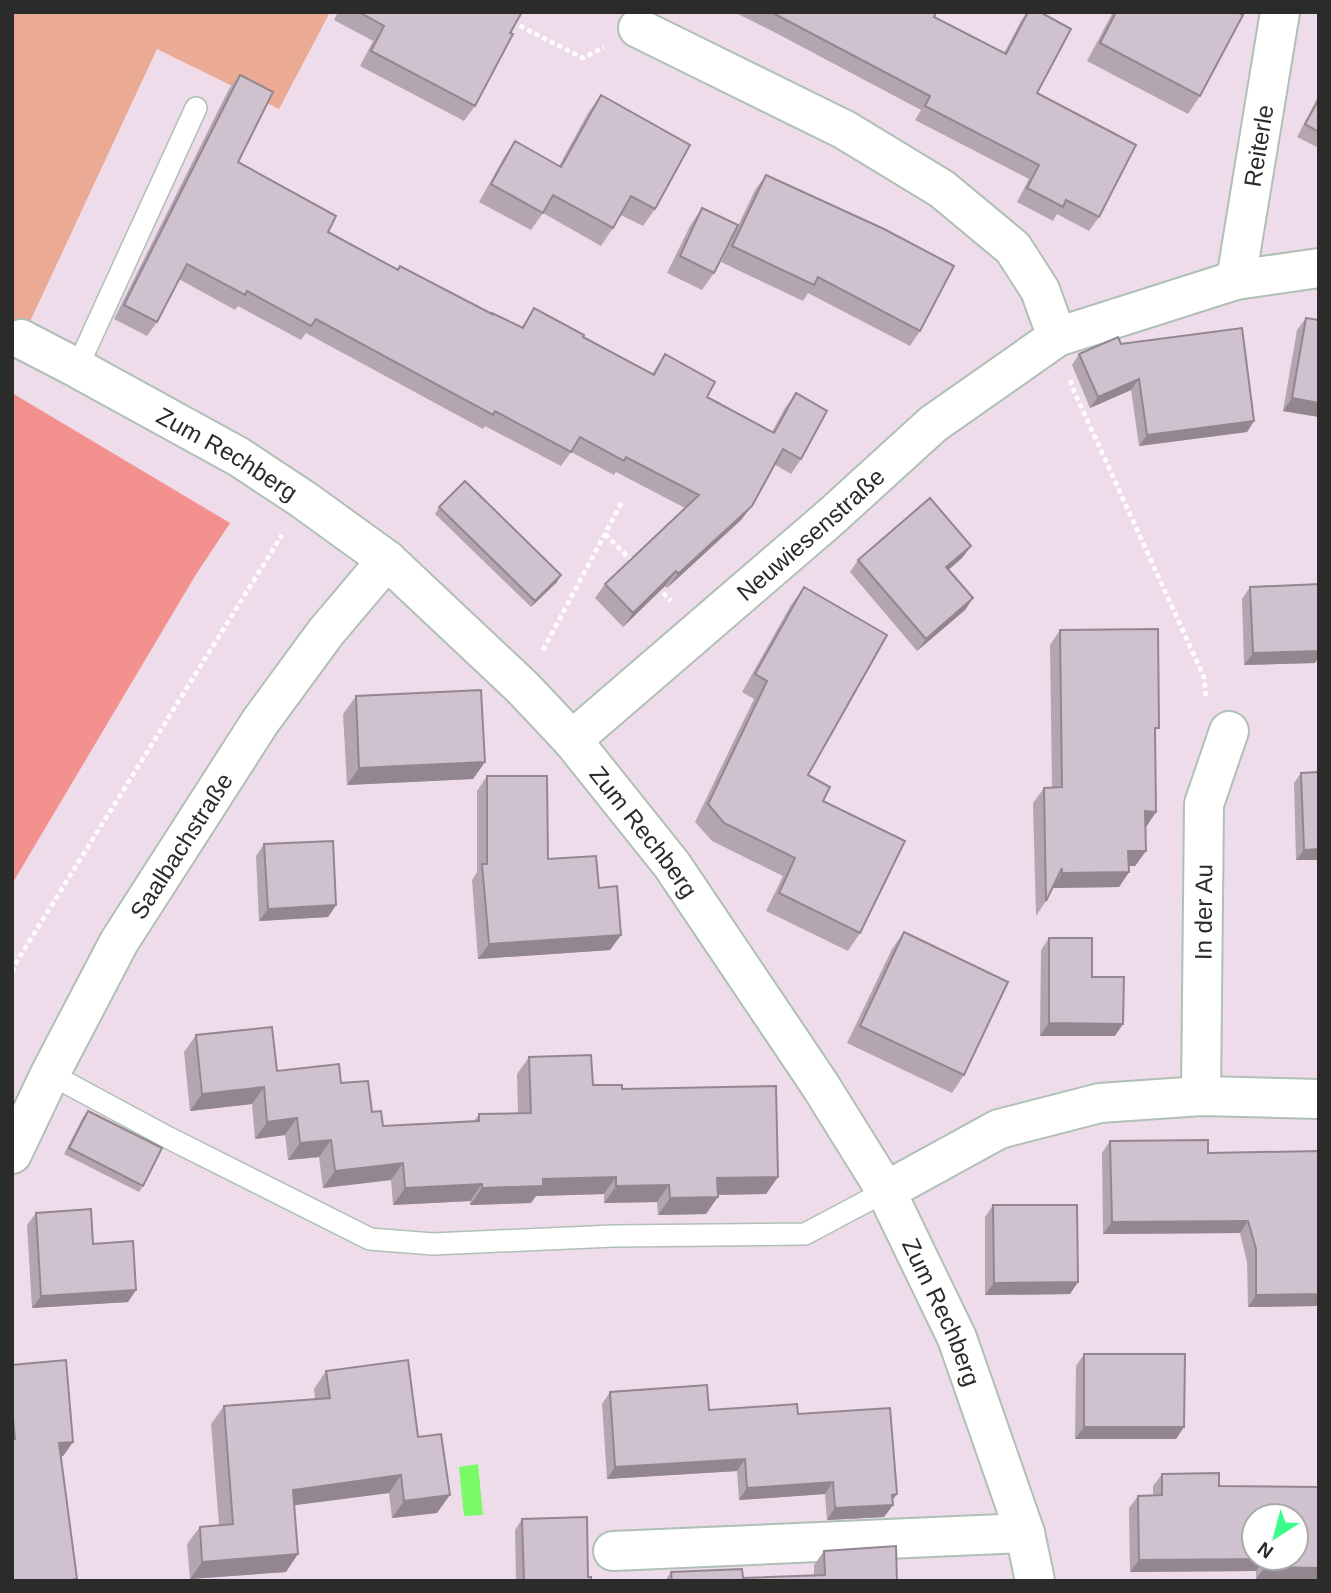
<svg xmlns="http://www.w3.org/2000/svg" width="1331" height="1593" viewBox="0 0 1331 1593" font-family="Arial,sans-serif">
<style>
.green{fill:#eaaa94}
.pitch{fill:#f2918e}
.water{fill:#7afa66}
.lines{fill:none;stroke-linecap:round;stroke-linejoin:round}
.service-casing{stroke:#b0c0b6;stroke-width:24}
.minor-casing{stroke:#b0c0b6;stroke-width:42}
.path{stroke:#fff;stroke-width:4.5;stroke-dasharray:5 3.5;stroke-linecap:butt}
.service{stroke:#fff;stroke-width:21}
.minor{stroke:#fff;stroke-width:38}
.wall{fill:#b3a6b1}
.shaded-wall{fill:#928790}
.building{fill:#d0c1ce;stroke:#928790;stroke-width:2;fill-rule:evenodd}
.labels{text-anchor:middle;dominant-baseline:central;stroke-width:6;stroke-linejoin:round;paint-order:stroke}
.street-label{font-size:24px;fill:#2b2b2b;stroke:#fff}
</style>
<rect width="100%" height="100%" fill="#eedceb"/>
<path class="green" d="M12,12H330L279,109L157,49L27,328L12,321Z"/>
<path class="pitch" d="M12,393L230,523L195,576L12,884Z"/>
<path class="water" d="M478,1464L483,1515L464,1516L459,1467Z"/>
<g class="lines">
<g class="service-casing">
<path id="service" d="M77,368L196,108
M50,1074L169,1138L370,1239L433,1244L613,1236L805,1234L886,1191"/>
</g>
<g class="minor-casing">
<g id="minor">
<path d="M638,28L845,130L942,189L1013,248L1040,290L1057,337"/>
<path id="s1" d="M1236,280L1280,12"/>
<path id="s2" d="M21,339L77,368L239,457L304,500L387,560L523,688L572,740L672,865L820,1085L886,1191L957,1338L1025,1533L1035,1581"/>
<path id="s3" d="M572,740L832,516L933,424L1057,337L1236,280L1319,268"/>
<path id="s4" d="M1201,1096L1204,804L1229,731"/>
<path id="s5" d="M12,1154L50,1074L119,942L260,722L326,632L387,560"/>
<path d="M886,1191L999,1129L1100,1103L1201,1096L1319,1099"/>
<path d="M613,1551L1025,1533"/>
</g>
</g>
<path class="path" d="M512,22L583,58L604,47
M1070,380L1074,391L1204,677L1206,698
M605,534L634,563
M657,587L671,601
M543,650L623,500
M12,972L17,961L282,535"/>
<use href="#service" class="service"/>
<use href="#minor" class="minor"/>
</g>
<path class="wall" d="M338,12H522L475,106L464,121L360,66L373,41L334,20Z
M734,12H936L934,17L1004,53L1021,21L1027,12H1040L1037,93L1099,217L1089,231L1057,214L1053,221L1017,202L1029,179L915,120L921,110L776,33Z
M1113,12H1237L1200,96L1188,114L1087,61Z
M240,75L238,162L328,232L398,270L521,328L534,308L583,337L652,374L665,354L707,397L772,432L785,408L796,393L801,459L791,474L774,464L741,520L667,588L665,586L623,627L595,598L605,584L685,508L616,472L614,475L571,452L561,466L485,426L483,429L306,333L301,340L238,306L235,310L179,279L157,322L147,336L114,319L229,89Z
M601,95L655,209L643,226L621,215L613,228L601,246L543,213L531,230L479,202L503,159L515,141L559,166L588,113Z
M1319,95V148L1297,137Z
M766,175L920,331L910,346L808,293L803,301L721,262L755,190Z
M702,208L714,273L702,290L667,273L690,226Z
M1306,318L1319,320V417L1283,411L1297,330Z
M1121,344L1254,421L1247,432L1139,446L1131,390L1090,408L1072,365L1079,354Z
M439,507L557,582L531,607L435,514Z
M971,546L962,558L949,569L973,598L965,610L917,651L850,572L858,560Z
M804,587L808,775L823,801L860,933L848,951L766,911L783,876L712,841L695,822L754,699L742,692L791,605Z
M1250,587L1315,663L1244,665L1242,599Z
M1060,630L1155,733L1156,812L1146,827V851L1135,866H1129V872L1119,887L1052,888L1046,901L1036,916L1033,803L1044,788H1052L1050,645Z
M356,696L485,762L473,779L347,785L343,714Z
M1301,773L1319,860H1296L1294,783Z
M487,776L548,859L599,888L621,935L610,950L478,959L472,880L477,872V791Z
M264,844L336,905L328,917L259,921L256,856Z
M904,932L964,1075L952,1093L847,1043L892,949Z
M1049,938L1092,977L1115,1036H1040L1041,950Z
M196,1035L277,1071L341,1083L372,1112L383,1126L474,1121L479,1114L518,1113L517,1074L529,1057L593,1085L622,1089L778,1177L766,1194L717,1195L706,1214L658,1215L657,1202L604,1203V1194L536,1196L531,1203L470,1205V1201L393,1205L391,1180L323,1188L319,1157L288,1160L285,1135L255,1139L252,1104L190,1111L184,1052Z
M88,1111L143,1186L139,1192L64,1154L83,1117Z
M1110,1141L1208,1153L1319,1306L1248,1307L1247,1262L1240,1233L1103,1234L1102,1153Z
M993,1205L1078,1282L1070,1294L985,1295V1217Z
M36,1213L93,1244L136,1290L128,1302L32,1308L27,1225Z
M1084,1354L1184,1427L1176,1439H1075L1076,1366Z
M12,1365L73,1442L63,1456L61,1457L77,1579L76,1581H12Z
M326,1371L418,1437L437,1513L392,1518L389,1493L294,1505L286,1572L190,1579L187,1544L200,1527L219,1525L211,1424L224,1406L315,1399L314,1389Z
M610,1392L709,1410L798,1414L892,1501L893,1505L884,1517L827,1520L825,1494L739,1500L737,1471L607,1479L602,1404Z
M1162,1474L1219,1486L1319,1580L1256,1579V1571L1130,1572L1129,1508L1138,1496H1153V1486Z
M522,1519L588,1577L591,1581H516L515,1530Z
M824,1551L897,1581L743,1578L814,1575V1565Z
M671,1572L672,1581H665Z"/>
<path class="shaded-wall" d="M1139,379L1131,390L1090,408L1098,397Z
M1292,398L1319,403V417L1283,411Z
M1254,421L1247,432L1139,446L1147,435Z
M752,506L741,520L667,588L678,574Z
M971,546L962,558L938,579L946,567Z
M676,571L665,586L623,627L633,613Z
M561,575L557,582L531,607L535,601Z
M973,598L965,610L917,651L926,639Z
M1319,651V657L1315,663L1244,665L1253,653Z
M485,762L473,779L347,785L359,768Z
M1145,811L1156,812L1146,827Z
M1319,849V860H1296L1304,850Z
M1128,851H1146L1135,866H1118Z
M1129,872L1119,887L1052,888L1062,873Z
M336,905L328,917L259,921L268,909Z
M621,935L610,950L478,959L489,944Z
M1049,1023L1123,1024L1115,1036H1040Z
M264,1087L252,1104L190,1111L202,1094Z
M297,1118L285,1135L255,1139L267,1122Z
M331,1140L319,1157L288,1160L300,1143Z
M403,1163L391,1180L323,1188L335,1171Z
M616,1177L604,1194L536,1196L531,1203L470,1205L482,1188L543,1179Z
M778,1177L766,1194L705,1195L717,1178Z
M482,1184L470,1201L393,1205L405,1188Z
M669,1185L657,1202L604,1203L616,1186Z
M718,1197L706,1214L658,1215L670,1198Z
M1248,1221L1240,1233L1103,1234L1112,1222Z
M1078,1282L1070,1294L985,1295L994,1283Z
M136,1290L128,1302L32,1308L41,1296Z
M1319,1294V1306L1248,1307L1256,1295Z
M1084,1427H1184L1176,1439H1075Z
M73,1442L63,1456L49,1458L59,1443Z
M745,1459L737,1471L607,1479L615,1467Z
M401,1475L389,1493L281,1507L293,1490Z
M833,1482L825,1494L739,1500L747,1488Z
M897,1494L889,1505H893L884,1517L827,1520L835,1508Z
M450,1495L437,1513L392,1518L404,1501Z
M298,1554L286,1572L190,1579L202,1562Z
M1265,1559L1256,1571L1130,1572L1139,1560Z
M1265,1567L1319,1568V1580L1256,1579Z"/>
<path class="building" d="M359,12H522L510,33L513,34L475,106L371,51L384,26Z
M771,12H936L934,17L1006,54L1028,12H1040L1071,29L1037,93L1136,145L1099,217L1066,200L1063,207L1027,188L1039,165L925,106L930,96Z
M1116,12H1237L1243,15L1200,96L1100,43Z
M240,75L273,92L238,162L336,216L328,232L398,270L400,266L492,314V313L523,328L534,308L584,335L583,337L654,375L665,354L715,382L707,397L774,433L796,393L827,411L801,459L783,449L752,506L678,574L676,571L633,613L605,584L699,495L626,457L624,461L580,437L571,452L495,411L493,415L316,319L311,326L247,291L245,295L187,264L157,322L124,305Z
M601,95L690,145L655,209L631,196L613,228L553,195L543,213L491,184L515,141L561,167Z
M1319,99V132L1305,124Z
M766,175L884,229L954,266L920,331L818,277L814,285L732,246Z
M702,208L738,225L714,273L680,256Z
M1306,318L1319,320V403L1292,398Z
M1242,328L1254,421L1147,435L1139,379L1098,397L1079,354L1118,337L1121,344Z
M465,481L561,575L535,601L439,507Z
M930,498L971,546L946,567L973,598L926,639L858,560Z
M1319,584V651L1253,653L1250,587Z
M804,587L887,635L808,775L830,787L823,801L905,841L860,933L779,893L795,858L724,823L708,804L767,681L755,674Z
M1158,629L1159,728H1155L1156,812L1145,811L1146,851H1128L1129,872L1062,873V868L1046,901L1044,788L1062,787L1060,630Z
M481,690L485,762L359,768L356,696Z
M1319,772V849L1304,850L1301,773Z
M487,776H547L548,859L596,856L599,888L617,886L621,935L489,944L482,864H487Z
M333,841L336,905L268,909L264,844Z
M904,932L1008,982L964,1075L860,1026Z
M1049,938H1092V977H1124L1123,1024L1049,1023Z
M272,1027L277,1071L339,1064L341,1083L368,1081L372,1112L381,1111L383,1126L479,1121V1114L531,1113L529,1057L591,1055L593,1085H622V1089L776,1086L778,1177L717,1178L718,1197L670,1198L669,1185L616,1186V1177L543,1179V1186L482,1188V1184L405,1188L403,1163L335,1171L331,1140L300,1143L297,1118L267,1122L264,1087L202,1094L196,1035Z
M88,1111L162,1148L143,1186L69,1148Z
M1208,1140V1153L1319,1151V1294L1256,1295V1249L1248,1221L1112,1222L1110,1141Z
M993,1205H1077L1078,1282L994,1283Z
M91,1209L93,1244L133,1241L136,1290L41,1296L36,1213Z
M1084,1354H1185L1184,1427H1084Z
M66,1360L73,1442L59,1443L77,1579L64,1581H12V1439H15L12,1408V1365Z
M408,1360L418,1437L441,1434L450,1495L404,1501L401,1475L293,1490L298,1554L202,1562L200,1527L233,1524L224,1406L330,1398L326,1371Z
M707,1385L709,1410L797,1404L798,1414L890,1408L897,1494L892,1495L893,1505L835,1508L833,1482L747,1488L745,1459L615,1467L610,1392Z
M1219,1473V1486L1319,1487V1568L1265,1567V1559L1139,1560L1138,1496L1162,1495V1474ZM1254,1516H1296V1558H1254Z
M587,1517L588,1577H591V1581H524L522,1519Z
M896,1546L897,1581H672L671,1572L742,1569L743,1578L825,1575L824,1551Z"/>
<g class="labels">
<g class="street-label">
<text stroke="none"><textPath href="#s1" startOffset="136">Reiterle</textPath></text>
<text stroke="none"><textPath href="#s2" startOffset="236">Zum Rechberg</textPath></text>
<text stroke="none"><textPath href="#s3" startOffset="315">Neuwiesenstraße</textPath></text>
<text stroke="none"><textPath href="#s2" startOffset="803">Zum Rechberg</textPath></text>
<text stroke="none"><textPath href="#s5" startOffset="352">Saalbachstraße</textPath></text>
<text stroke="none"><textPath href="#s4" startOffset="184">In der Au</textPath></text>
<text stroke="none"><textPath href="#s2" startOffset="1370">Zum Rechberg</textPath></text>
</g>
</g>
<rect width="1331" height="1593" fill="none" stroke="#2b2b2b" stroke-width="28"/>
<g transform="translate(1275 1537) rotate(216)"><circle r="33" fill="#ffffff" stroke="#aaaaaa" stroke-width="2"/>
<path d="M0-5L12 26L0 18L-12 26Z" fill="#39ff8a"/>
<text y="-10" font-size="19" font-weight="bold" text-anchor="middle" fill="#2b2b2b">N</text>
</g>
</svg>
